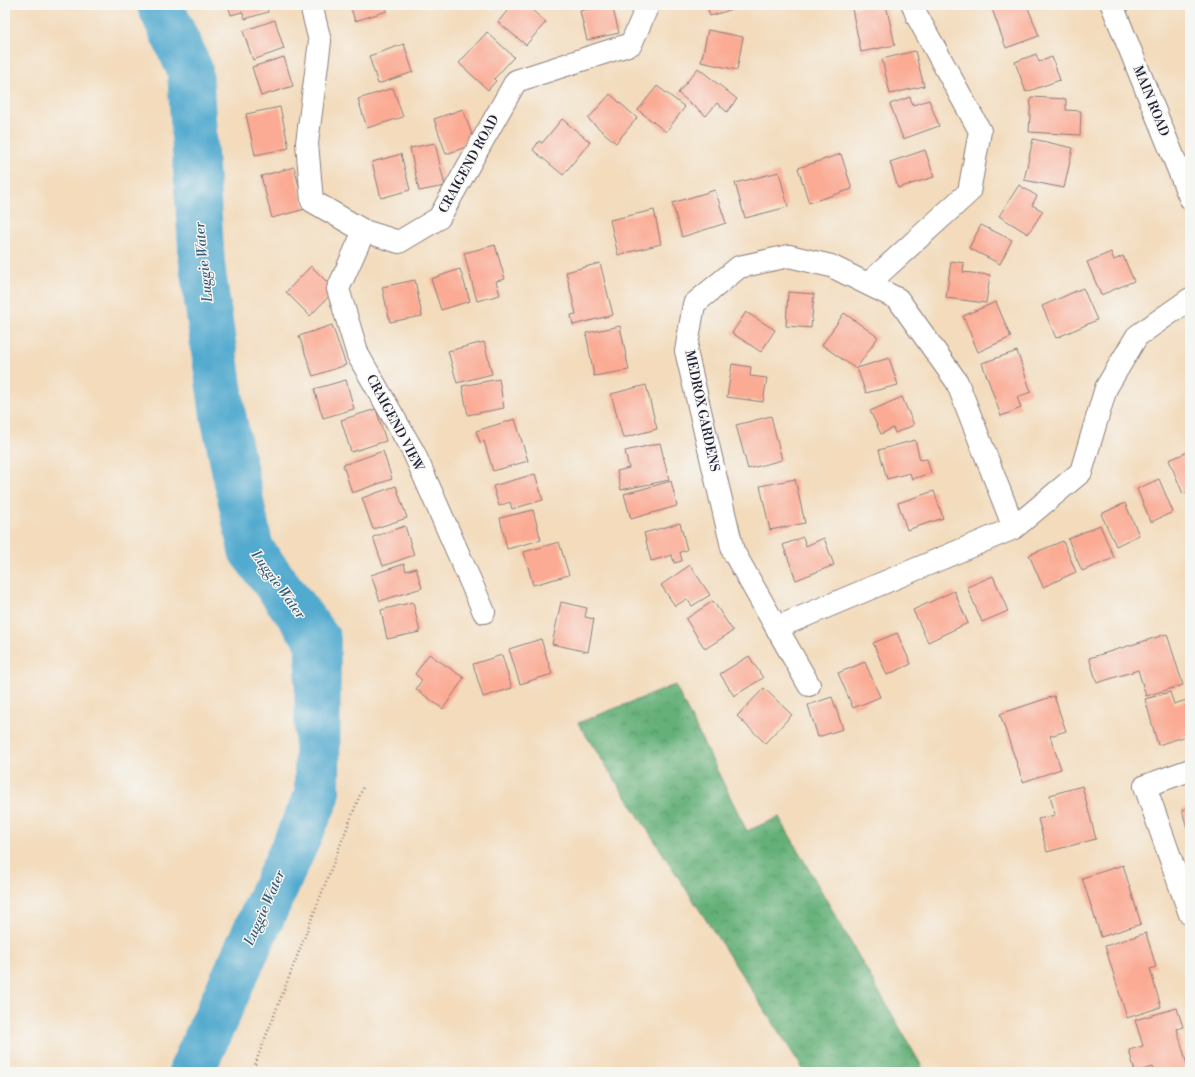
<svg xmlns="http://www.w3.org/2000/svg" width="1195" height="1077" viewBox="0 0 1195 1077" font-family="'Libre Bodoni',serif">
<style>
.forest{fill:url(#forest-crowns);stroke:#44695a}
.lines{fill:none;stroke-linecap:round;stroke-linejoin:round}
.river{stroke:#53aacf;stroke-width:46}
.building{fill:#fbab94}
.minor-casing{stroke:#8a7e7c;stroke-width:24}
.tertiary-casing{stroke:#8a7e7c;stroke-width:24}
.path{stroke:#8a7e7c;stroke-width:2.5;stroke-dasharray:1 3;stroke-linecap:butt}
.minor{stroke:#fff;stroke-width:22}
.tertiary{stroke:#fff;stroke-width:22}
.labels{text-anchor:middle;dominant-baseline:central;stroke-width:3;stroke-linejoin:round;paint-order:stroke}
.street-label{font-size:13px;fill:#22223b;stroke:#f6f6f2}
.water-label{font-size:14px;font-style:italic;fill:#365876;stroke:#f6f6f2}
</style>
<defs>
<pattern id="forest-crowns" width="20" height="18" patternUnits="userSpaceOnUse"><rect width="20" height="18" fill="#65b078"/><path d="M2 6a3 3 0 1 1 6 0M12 15a3 3 0 1 1 6 0" fill="none" stroke="#538f64"/></pattern>
</defs>
<rect width="100%" height="100%" fill="#f6f6f2"/>
<filter id="ink" filterUnits="userSpaceOnUse"><feTurbulence type="fractalNoise" baseFrequency=".025" numOctaves="2"/><feDisplacementMap in="SourceGraphic" scale="8" xChannelSelector="R" yChannelSelector="G"/><feConvolveMatrix kernelMatrix="1 2 1 2 8 2 1 2 1" color-interpolation-filters="sRGB"/></filter>
<filter id="wash" filterUnits="userSpaceOnUse"><feTurbulence type="fractalNoise" baseFrequency=".012" numOctaves="4" result="noise"/><feDisplacementMap in="SourceGraphic" scale="16" xChannelSelector="R" yChannelSelector="G"/><feGaussianBlur stdDeviation="0.9" result="paint"/><feColorMatrix in="noise" values="0 0 0 0 0 0 0 0 0 0 0 0 0 0 0 0 0 1.4 0 .05"/><feComposite in="paint" operator="in"/></filter>
<g filter="url(#wash)">
<rect width="100%" height="100%" fill="#f3dbbc"/>
<path class="forest" d="M675,685L747,831L779,817L925,1072H805L578,723Z"/>
<g class="lines">
<path class="river" d="M160,5L190,70L202,265L223,415L251,550L318,640L317,796L191,1072"/>
</g>
<g id="blocks">
<path class="building" d="M228,5H266L268,12L245,19L242,12L231,15Z
M350,5H385L387,11L355,21Z
M512,5H526L546,22L526,45L498,22Z
M605,5H612L619,33L587,40L580,11Z
M707,5H747L710,16Z
M870,5H886L895,45L861,52L852,9Z
M994,5H1027L1039,36L1006,48L991,6Z
M275,20L284,49L253,60L243,31Z
M708,30L743,37L737,70L701,62Z
M487,32L514,57L494,79L496,81L488,90L459,63Z
M404,44L413,72L378,84L369,56Z
M915,51L924,86L890,94L882,59Z
M1036,54L1039,62L1052,57L1060,80L1026,92L1015,62Z
M284,57L293,86L261,96L252,67Z
M698,68L737,99L727,112L717,103L706,116L678,93Z
M657,86L685,107L666,132L638,110Z
M393,88L403,117L367,128L358,99Z
M610,94L637,118L616,143L588,119Z
M910,97L913,105L929,100L939,126L903,139L890,104Z
M1031,97L1066,99V110L1081,111L1080,135L1029,132Z
M280,107L289,148L255,155L246,114Z
M463,109L475,144L446,154L434,119Z
M562,119L590,142L563,175L533,150L539,141L542,143Z
M1033,139L1073,148L1064,188L1024,180Z
M435,143L445,186L419,191L410,148Z
M925,150L934,177L898,188L890,162Z
M401,154L410,190L381,198L372,162Z
M841,154L852,189L809,203L798,168Z
M294,167L305,209L272,218L261,176Z
M779,172L788,207L745,218L735,183Z
M1019,185L1037,196L1032,205L1043,211L1028,234L999,216Z
M715,190L726,223L682,237L672,203Z
M654,210L661,244L618,255L610,220Z
M981,225L1012,240L1000,264L969,248Z
M495,245L505,279L496,281L500,295L477,301L464,253Z
M1111,252L1114,260L1123,256L1134,281L1101,295L1087,262Z
M951,261L964,263L963,272L990,275L986,303L946,298Z
M600,263L613,315L573,325L571,315L576,314L566,272Z
M311,266L335,290L310,316L286,292Z
M460,269L470,301L441,310L431,279Z
M415,280L422,316L390,322L382,287Z
M1083,288L1097,320L1056,338L1042,306Z
M788,292L814,294L811,328L786,326Z
M996,302L1011,337L978,352L963,316Z
M746,312L775,330L761,352L732,333Z
M844,313L878,337L856,369L822,345Z
M332,325L346,365L313,376L299,336Z
M620,326L629,370L594,376L586,333Z
M484,342L492,374L457,383L448,351Z
M1017,351L1031,392L1017,397L1021,408L1001,416L982,363Z
M889,358L898,385L866,393L857,368Z
M732,364L751,367L750,376L767,378L763,402L727,397Z
M499,379L504,408L468,415L462,386Z
M346,380L354,409L323,418L314,389Z
M646,385L657,429L623,438L611,394Z
M902,397L914,425L895,433L893,428L881,434L870,411Z
M376,409L386,441L351,452L341,420Z
M771,416L782,460L748,469L736,425Z
M515,419L528,461L493,471L484,441L480,442L476,431Z
M915,440L920,460L927,459L931,473L912,479L910,473L887,479L879,450Z
M660,443L669,480L621,490L617,471L629,468L625,451Z
M383,451L392,479L352,493L343,465Z
M1190,451V491L1183,494L1169,460Z
M535,474L543,500L512,509L510,502L499,506L493,486Z
M795,479L805,523L770,530L760,486Z
M1159,479L1173,512L1151,522L1137,489Z
M671,481L677,506L631,519L624,494Z
M396,486L407,518L373,529L362,498Z
M934,491L943,518L907,530L898,503Z
M1125,503L1139,535L1116,546L1101,514Z
M533,510L541,540L507,549L500,518Z
M680,523L687,550L680,552L682,561L674,563L672,555L651,561L644,533Z
M1100,525L1114,558L1082,571L1068,539Z
M405,526L414,555L383,566L373,537Z
M803,537L806,546L824,538L834,565L796,580L783,545Z
M1063,541L1076,572L1043,587L1029,555Z
M559,542L569,575L533,585L524,552Z
M404,564L406,571L416,568L422,588L380,601L371,575Z
M690,565L710,595L692,606L687,599L675,606L661,585Z
M993,576L1008,611L982,622L967,587Z
M954,591L968,623L928,642L913,610Z
M713,601L733,631L705,649L686,619Z
M413,602L420,632L387,639L381,610Z
M561,602L587,608L585,617L594,619L588,652L552,644Z
M897,633L911,664L887,675L873,643Z
M1167,634L1183,685L1146,696L1138,670L1097,683L1089,658Z
M541,639L552,674L520,684L509,649Z
M429,654L464,678L443,709L416,689L422,680L415,674Z
M502,655L512,688L483,697L473,664Z
M749,656L763,678L734,696L720,674Z
M865,662L880,697L853,708L838,673Z
M764,688L792,715L765,743L737,716Z
M1170,692L1174,704L1190,699V735L1158,745L1145,699Z
M1054,696L1066,731L1050,736L1061,769L1023,782L1000,714Z
M832,697L843,729L818,737L808,705Z
M1082,786L1096,839L1047,852L1038,819L1055,815L1050,795Z
M1190,807V839L1182,810Z
M1123,865L1141,924L1101,937L1082,878Z
M1146,933L1156,967L1150,969L1161,1007L1127,1018L1105,946Z
M1177,1008L1183,1027L1177,1029L1189,1072H1154L1153,1067L1135,1072L1129,1050L1143,1046L1135,1020Z"/>
</g>
</g>
<g filter="url(#ink)">
<use href="#blocks" fill-opacity="0" stroke="#8a7e7c" stroke-width="1"/>
<g class="lines">
<g class="minor-casing">
<path id="minor" d="M311,5L320,41L307,143L312,201L364,231L399,242L439,218L516,81L631,44L648,5
M364,231L338,289L358,355L414,453L484,612
M868,284L969,192L980,131L917,16L913,5
M778,627L1014,528L1081,472L1106,388L1137,336L1190,299
M809,685L733,551L686,351L694,304L739,267L789,256L831,266L898,299L957,382L1014,528
M1190,770L1145,786L1190,914"/>
</g>
<g class="tertiary-casing">
<path id="tertiary" d="M1112,5L1190,198"/>
</g>
<path class="path" d="M252,1072L363,787"/>
<use href="#minor" class="minor"/>
<use href="#tertiary" class="tertiary"/>
</g>
</g>
<g class="labels">
<g class="street-label">
<text transform="translate(1151 101) rotate(68)">MAIN ROAD</text>
<text transform="translate(469 164) rotate(-61)">CRAIGEND ROAD</text>
<text transform="translate(702 411) rotate(78)">MEDROX GARDENS</text>
<text transform="translate(395 423) rotate(62)">CRAIGEND VIEW</text>
</g>
<g class="water-label">
<text transform="translate(204 262) rotate(-96)">Luggie Water</text>
<text transform="translate(278 585) rotate(54)">Luggie Water</text>
<text transform="translate(265 908) rotate(-66)">Luggie Water</text>
</g>
</g>
<rect width="1195" height="1077" fill="none" stroke="#f6f6f2" stroke-width="20"/>
</svg>
